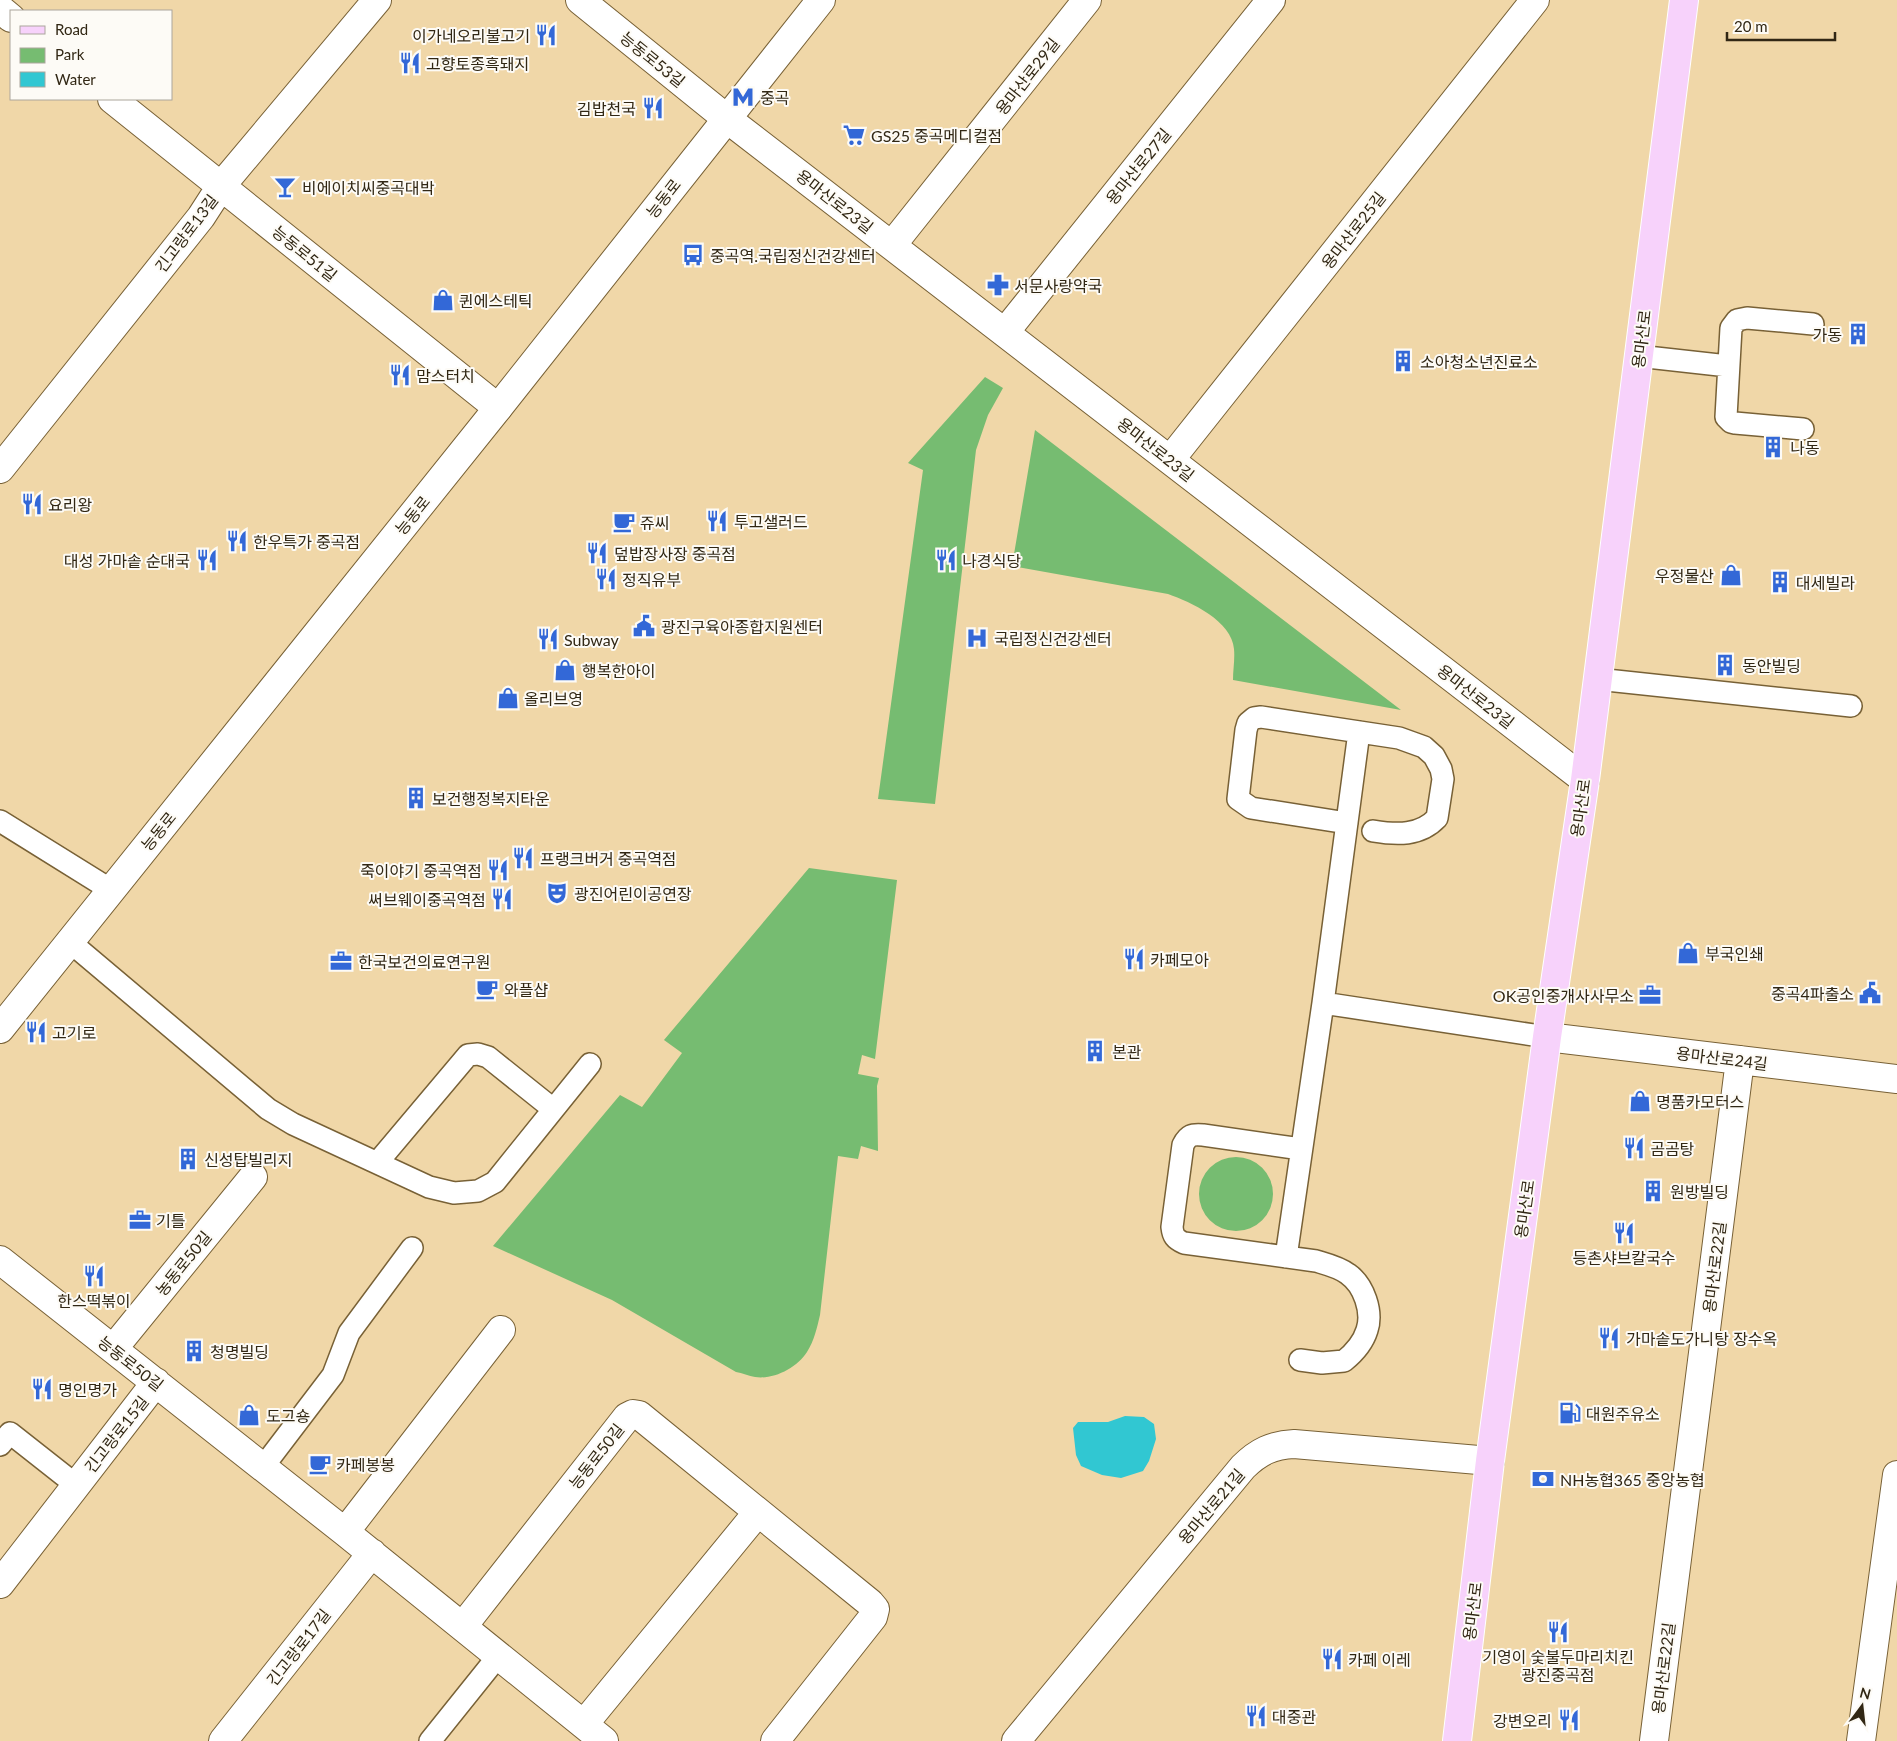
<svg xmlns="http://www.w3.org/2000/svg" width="1897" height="1741" viewBox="0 0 1897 1741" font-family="Lato,'Noto Sans KR',sans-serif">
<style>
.green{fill:#76bc71}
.water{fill:#31c7d2}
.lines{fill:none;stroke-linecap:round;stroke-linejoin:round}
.lane-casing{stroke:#786136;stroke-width:24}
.street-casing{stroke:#786136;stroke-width:30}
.secondary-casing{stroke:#786136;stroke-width:30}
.primary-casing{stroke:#fff;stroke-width:30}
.lane{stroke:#fff;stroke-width:21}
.street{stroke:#fff;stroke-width:28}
.secondary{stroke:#fff;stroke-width:28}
.primary{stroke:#f7d2fb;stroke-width:28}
.labels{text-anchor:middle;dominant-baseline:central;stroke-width:4;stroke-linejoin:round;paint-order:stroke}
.poi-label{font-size:16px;fill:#312714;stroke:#fdfbf6;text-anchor:start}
.street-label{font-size:16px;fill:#312714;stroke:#fdfbf6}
</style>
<rect width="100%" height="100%" fill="#f0d7a8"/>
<path class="green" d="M985,377L1003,388L988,415L976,450L935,804L878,799L923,470L908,463Z
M1035,430L1401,710L1233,680C1233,670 1235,659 1234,649C1232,621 1191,602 1168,594L1012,566Z
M809,868L897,880L875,1059L862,1055L858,1074L879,1078L877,1086L878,1151L861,1146L858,1159L838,1156L820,1315C817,1328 814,1341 807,1352C797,1368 773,1380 755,1377C749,1376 742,1373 736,1372L612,1300L493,1246L620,1095L642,1107L682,1053L664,1040Z
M1199 1194a37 37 0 1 1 74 0a37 37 0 1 1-74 0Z"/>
<path class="water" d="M1125,1416L1144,1417L1154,1424L1156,1439L1149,1461L1143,1471L1121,1478L1102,1475L1081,1466L1076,1455L1073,1428L1078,1422H1108Z"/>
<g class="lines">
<g class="lane-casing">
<path id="lane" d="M1638,356L1728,366
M1803,429L1735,423L1731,422L1726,417L1731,328L1737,320L1747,318L1813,324
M1597,679L1851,706
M0,821L111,890
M1347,823L1251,808L1238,799L1246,730L1248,723L1254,718L1261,717L1399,738L1424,747L1434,756L1441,769L1443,779L1437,818C1420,836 1397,835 1373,831
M70,942L268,1109L293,1124L429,1187L454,1193L478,1191L495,1182L590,1064
M1323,1003L1547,1037
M377,1163L468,1055L478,1054L488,1057L553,1109
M1286,1257L1323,1003L1359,732
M1300,1360L1322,1363L1344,1361C1354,1353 1363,1343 1367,1330C1373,1312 1364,1285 1348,1274C1339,1267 1326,1264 1316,1261L1184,1243C1175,1239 1173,1236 1172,1227L1183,1145C1188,1135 1192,1134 1203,1135L1301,1149
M0,1445L10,1433L76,1485
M263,1467L333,1375L349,1333L412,1248
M430,1741L499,1655"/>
</g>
<g class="street-casing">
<path id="street" d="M580,0L726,118L1585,780
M0,9L11,18
M112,99L498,408
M892,245L1087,0
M1005,332L1271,0
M1170,460L1535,0
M0,469L201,217L221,186L377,0
M1547,1037L1897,1079
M0,1260L345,1532L604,1741
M113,1349L253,1177
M345,1532L501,1330
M0,1584L156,1382
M463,1626L627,1417L633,1414L639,1415L870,1603L875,1609L873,1617L775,1741
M584,1724L758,1512
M223,1741L372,1553
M1016,1741L1243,1467C1258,1452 1272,1445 1294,1444L1490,1461
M1654,1741L1740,1060
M1861,1741L1897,1475"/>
</g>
<g class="secondary-casing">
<path id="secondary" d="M0,1029L498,408L821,0"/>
</g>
<g class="primary-casing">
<path id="primary" d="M1457,1741L1490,1461L1547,1037L1585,780L1684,0"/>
</g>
<use href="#lane" class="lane"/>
<use href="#street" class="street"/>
<use href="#secondary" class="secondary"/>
<use href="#primary" class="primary"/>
</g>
<defs>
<g id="restaurant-bare" transform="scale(1.725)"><path d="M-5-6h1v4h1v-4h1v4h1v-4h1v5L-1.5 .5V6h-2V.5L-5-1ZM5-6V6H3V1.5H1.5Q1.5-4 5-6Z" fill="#3368d7" stroke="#fdfbf6" stroke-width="2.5" paint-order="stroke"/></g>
<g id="metro-bare" transform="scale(1.725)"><path d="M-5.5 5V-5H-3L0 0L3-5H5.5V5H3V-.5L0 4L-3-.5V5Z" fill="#3368d7" stroke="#fdfbf6" stroke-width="2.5" paint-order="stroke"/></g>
<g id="supermarket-bare" transform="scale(1.725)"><path d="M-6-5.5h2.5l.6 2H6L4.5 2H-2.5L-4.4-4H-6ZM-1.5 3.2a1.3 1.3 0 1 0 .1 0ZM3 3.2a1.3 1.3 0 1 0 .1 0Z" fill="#3368d7" stroke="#fdfbf6" stroke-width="2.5" paint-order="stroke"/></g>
<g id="bar-bare" transform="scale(1.725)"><path d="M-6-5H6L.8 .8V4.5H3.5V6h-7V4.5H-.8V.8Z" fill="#3368d7" stroke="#fdfbf6" stroke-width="2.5" paint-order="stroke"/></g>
<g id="bus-bare" transform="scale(1.725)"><path d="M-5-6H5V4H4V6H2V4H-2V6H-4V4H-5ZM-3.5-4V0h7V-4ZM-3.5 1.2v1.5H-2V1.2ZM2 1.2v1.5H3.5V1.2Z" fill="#3368d7" stroke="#fdfbf6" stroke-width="2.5" paint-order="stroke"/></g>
<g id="pharmacy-bare" transform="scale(1.725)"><path d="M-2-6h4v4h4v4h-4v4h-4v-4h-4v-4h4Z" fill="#3368d7" stroke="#fdfbf6" stroke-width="2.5" paint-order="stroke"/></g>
<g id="shop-bare" transform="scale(1.725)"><path d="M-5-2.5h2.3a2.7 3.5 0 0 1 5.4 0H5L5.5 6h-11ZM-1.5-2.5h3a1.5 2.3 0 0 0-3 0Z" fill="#3368d7" stroke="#fdfbf6" stroke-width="2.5" paint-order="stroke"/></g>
<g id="building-bare" transform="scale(1.725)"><path d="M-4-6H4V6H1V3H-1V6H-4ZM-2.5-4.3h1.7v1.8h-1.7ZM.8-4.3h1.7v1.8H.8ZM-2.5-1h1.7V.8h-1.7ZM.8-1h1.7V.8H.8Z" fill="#3368d7" stroke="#fdfbf6" stroke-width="2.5" paint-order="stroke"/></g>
<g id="cafe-bare" transform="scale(1.725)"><path d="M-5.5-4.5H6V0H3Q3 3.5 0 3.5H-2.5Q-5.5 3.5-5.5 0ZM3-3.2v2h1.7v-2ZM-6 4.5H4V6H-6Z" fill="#3368d7" stroke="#fdfbf6" stroke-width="2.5" paint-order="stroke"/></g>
<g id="civic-bare" transform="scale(1.725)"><path d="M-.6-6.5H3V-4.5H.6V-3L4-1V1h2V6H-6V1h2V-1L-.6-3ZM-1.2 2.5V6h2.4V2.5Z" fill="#3368d7" stroke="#fdfbf6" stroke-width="2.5" paint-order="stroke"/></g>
<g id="hospital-bare" transform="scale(1.725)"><path d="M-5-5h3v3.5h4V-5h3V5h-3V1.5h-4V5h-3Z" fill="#3368d7" stroke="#fdfbf6" stroke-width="2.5" paint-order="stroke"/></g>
<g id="theatre-bare" transform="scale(1.725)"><path d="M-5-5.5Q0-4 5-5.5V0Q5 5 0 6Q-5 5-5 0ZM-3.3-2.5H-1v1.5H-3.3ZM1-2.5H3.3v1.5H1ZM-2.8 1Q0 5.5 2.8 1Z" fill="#3368d7" stroke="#fdfbf6" stroke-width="2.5" paint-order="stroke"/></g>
<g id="office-bare" transform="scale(1.725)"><path d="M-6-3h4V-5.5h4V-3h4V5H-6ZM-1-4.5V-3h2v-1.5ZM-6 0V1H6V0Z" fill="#3368d7" stroke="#fdfbf6" stroke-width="2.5" paint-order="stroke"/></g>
<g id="fuel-bare" transform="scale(1.725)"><path d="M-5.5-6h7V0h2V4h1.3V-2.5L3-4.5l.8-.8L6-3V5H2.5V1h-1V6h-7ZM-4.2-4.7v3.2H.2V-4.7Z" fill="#3368d7" stroke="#fdfbf6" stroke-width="2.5" paint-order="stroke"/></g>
<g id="bank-bare" transform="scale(1.725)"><path d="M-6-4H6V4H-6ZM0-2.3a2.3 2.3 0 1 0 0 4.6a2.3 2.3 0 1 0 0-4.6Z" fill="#3368d7" stroke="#fdfbf6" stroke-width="2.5" paint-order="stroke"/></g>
</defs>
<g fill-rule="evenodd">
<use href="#restaurant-bare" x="546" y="35"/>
<use href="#restaurant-bare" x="410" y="63"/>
<use href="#metro-bare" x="743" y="97"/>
<use href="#restaurant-bare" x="653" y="108"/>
<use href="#supermarket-bare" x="854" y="135"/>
<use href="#bar-bare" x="285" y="187"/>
<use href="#bus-bare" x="693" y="255"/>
<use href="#pharmacy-bare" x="998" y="285"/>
<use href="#shop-bare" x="443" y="300"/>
<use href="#building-bare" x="1858" y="334"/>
<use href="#building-bare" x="1403" y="361"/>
<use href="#restaurant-bare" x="400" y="375"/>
<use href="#building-bare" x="1773" y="447"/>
<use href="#restaurant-bare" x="32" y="504"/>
<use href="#restaurant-bare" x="717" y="521"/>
<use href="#cafe-bare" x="624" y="522"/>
<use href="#restaurant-bare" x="237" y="541"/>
<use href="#restaurant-bare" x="597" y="553"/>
<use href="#restaurant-bare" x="207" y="560"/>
<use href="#restaurant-bare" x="946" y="560"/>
<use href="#shop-bare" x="1731" y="575"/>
<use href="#restaurant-bare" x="606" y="579"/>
<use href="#building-bare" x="1780" y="582"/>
<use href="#civic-bare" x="644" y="626"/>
<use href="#hospital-bare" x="977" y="638"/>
<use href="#restaurant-bare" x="548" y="639"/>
<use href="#building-bare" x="1725" y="665"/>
<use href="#shop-bare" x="565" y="670"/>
<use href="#shop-bare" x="508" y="698"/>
<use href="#building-bare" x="416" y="798"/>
<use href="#restaurant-bare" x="523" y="858"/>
<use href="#restaurant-bare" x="498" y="870"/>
<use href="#theatre-bare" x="557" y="893"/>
<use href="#restaurant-bare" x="502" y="899"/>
<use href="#shop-bare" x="1688" y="953"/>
<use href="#restaurant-bare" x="1134" y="959"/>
<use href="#office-bare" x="341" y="961"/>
<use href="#cafe-bare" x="487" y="989"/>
<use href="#civic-bare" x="1870" y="993"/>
<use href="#office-bare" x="1650" y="995"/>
<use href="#restaurant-bare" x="36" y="1032"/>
<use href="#building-bare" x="1095" y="1051"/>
<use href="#shop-bare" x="1640" y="1101"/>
<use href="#restaurant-bare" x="1634" y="1148"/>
<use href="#building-bare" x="188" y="1159"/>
<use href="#building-bare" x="1653" y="1191"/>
<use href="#office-bare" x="140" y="1220"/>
<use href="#restaurant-bare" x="1624" y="1233"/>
<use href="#restaurant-bare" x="94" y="1276"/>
<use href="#restaurant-bare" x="1609" y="1338"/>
<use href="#building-bare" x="194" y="1351"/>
<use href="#restaurant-bare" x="42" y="1389"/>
<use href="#fuel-bare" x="1570" y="1413"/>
<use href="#shop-bare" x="249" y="1415"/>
<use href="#cafe-bare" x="320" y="1464"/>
<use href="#bank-bare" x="1543" y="1479"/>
<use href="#restaurant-bare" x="1558" y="1632"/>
<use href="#restaurant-bare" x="1332" y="1659"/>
<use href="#restaurant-bare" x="1256" y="1716"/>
<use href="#restaurant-bare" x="1569" y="1720"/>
</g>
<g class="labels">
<g class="poi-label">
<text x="530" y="35" text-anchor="end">이가네오리불고기</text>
<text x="426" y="63">고향토종흑돼지</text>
<text x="760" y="97">중곡</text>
<text x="636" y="108" text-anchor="end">김밥천국</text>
<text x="871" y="135">GS25 중곡메디컬점</text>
<text x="302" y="187">비에이치씨중곡대박</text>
<text x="710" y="255">중곡역.국립정신건강센터</text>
<text x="1014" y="285">서문사랑약국</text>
<text x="459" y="300">퀸에스테틱</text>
<text x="1842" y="334" text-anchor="end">가동</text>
<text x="1420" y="361">소아청소년진료소</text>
<text x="416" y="375">맘스터치</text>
<text x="1790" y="447">나동</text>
<text x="48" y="504">요리왕</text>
<text x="734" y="521">투고샐러드</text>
<text x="640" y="522">쥬씨</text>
<text x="253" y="541">한우특가 중곡점</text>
<text x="614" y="553">덮밥장사장 중곡점</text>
<text x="190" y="560" text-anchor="end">대성 가마솥 순대국</text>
<text x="962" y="560">나경식당</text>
<text x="1714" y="575" text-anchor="end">우정물산</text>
<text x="622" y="579">정직유부</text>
<text x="1796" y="582">대세빌라</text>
<text x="661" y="626">광진구육아종합지원센터</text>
<text x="994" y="638">국립정신건강센터</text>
<text x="564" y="639">Subway</text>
<text x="1742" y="665">동안빌딩</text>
<text x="582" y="670">행복한아이</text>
<text x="524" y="698">올리브영</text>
<text x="432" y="798">보건행정복지타운</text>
<text x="540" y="858">프랭크버거 중곡역점</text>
<text x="482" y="870" text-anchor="end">죽이야기 중곡역점</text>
<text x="574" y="893">광진어린이공연장</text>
<text x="486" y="899" text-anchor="end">써브웨이중곡역점</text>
<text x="1705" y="953">부국인쇄</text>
<text x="1150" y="959">카페모아</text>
<text x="358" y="961">한국보건의료연구원</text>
<text x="504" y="989">와플샵</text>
<text x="1854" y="993" text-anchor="end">중곡4파출소</text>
<text x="1634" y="995" text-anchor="end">OK공인중개사사무소</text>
<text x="52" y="1032">고기로</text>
<text x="1112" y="1051">본관</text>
<text x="1656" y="1101">명품카모터스</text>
<text x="1650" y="1148">곰곰탕</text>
<text x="204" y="1159">신성탑빌리지</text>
<text x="1670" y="1191">원방빌딩</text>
<text x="156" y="1220">기틀</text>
<text x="1624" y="1257" text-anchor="middle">등촌샤브칼국수</text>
<text x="94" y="1300" text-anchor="middle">한스떡볶이</text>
<text x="1626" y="1338">가마솥도가니탕 장수옥</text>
<text x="210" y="1351">청명빌딩</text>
<text x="58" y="1389">명인명가</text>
<text x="1586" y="1413">대원주유소</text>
<text x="266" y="1415">도그숑</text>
<text x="336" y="1464">카페봉봉</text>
<text x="1560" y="1479">NH농협365 중앙농협</text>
<text x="1558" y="1656" text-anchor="middle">기영이 숯불두마리치킨<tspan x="1558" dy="18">광진중곡점</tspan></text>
<text x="1348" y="1659">카페 이레</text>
<text x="1272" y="1716">대중관</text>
<text x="1552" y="1720" text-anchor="end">강변오리</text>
</g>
<g class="street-label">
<text transform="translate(653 59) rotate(39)">능동로53길</text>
<text transform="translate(1027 76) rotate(-52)">용마산로29길</text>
<text transform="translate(1138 166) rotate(-51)">용마산로27길</text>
<text transform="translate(663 198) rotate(-52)">능동로</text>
<text transform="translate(835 201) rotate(38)">용마산로23길</text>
<text transform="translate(1353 230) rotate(-52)">용마산로25길</text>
<text transform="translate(186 233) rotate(-53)">긴고랑로13길</text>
<text transform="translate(305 253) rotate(39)">능동로51길</text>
<text transform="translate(1641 339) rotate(-83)">용마산로</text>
<text transform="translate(1156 449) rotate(38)">용마산로23길</text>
<text transform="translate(412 515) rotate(-51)">능동로</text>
<text transform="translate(1476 696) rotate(38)">용마산로23길</text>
<text transform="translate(1580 808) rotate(-82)">용마산로</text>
<text transform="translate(158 831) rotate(-51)">능동로</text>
<text transform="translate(1722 1058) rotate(7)">용마산로24길</text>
<text transform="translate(1524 1209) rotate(-82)">용마산로</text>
<text transform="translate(183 1263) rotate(-51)">농동로50길</text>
<text transform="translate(1714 1267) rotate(-83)">용마산로22길</text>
<text transform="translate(131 1363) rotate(38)">능동로50길</text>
<text transform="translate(116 1434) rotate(-52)">긴고랑로15길</text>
<text transform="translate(596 1456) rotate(-52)">능동로50길</text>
<text transform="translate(1211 1506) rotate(-50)">용마산로21길</text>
<text transform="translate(1472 1611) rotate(-83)">용마산로</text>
<text transform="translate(298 1647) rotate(-52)">긴고랑로17길</text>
<text transform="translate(1663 1668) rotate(-83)">용마산로22길</text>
</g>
</g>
<rect x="10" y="10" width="162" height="90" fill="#fdfbf6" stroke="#aba69c"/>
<rect x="20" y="26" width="25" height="8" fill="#f7d2fb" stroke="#aba69c"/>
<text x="55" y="35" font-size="15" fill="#312714">Road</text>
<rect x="20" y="48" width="25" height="15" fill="#76bc71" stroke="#aba69c"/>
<text x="55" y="60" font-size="15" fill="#312714">Park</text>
<rect x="20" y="72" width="25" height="15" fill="#31c7d2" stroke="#aba69c"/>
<text x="55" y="85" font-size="15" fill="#312714">Water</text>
<g transform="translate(1862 1706) rotate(15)" stroke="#fdfbf6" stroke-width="4" paint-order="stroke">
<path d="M0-4L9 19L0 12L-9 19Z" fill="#312714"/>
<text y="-8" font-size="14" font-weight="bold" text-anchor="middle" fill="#312714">N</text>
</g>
<path d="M1727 32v8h108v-8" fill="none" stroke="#312714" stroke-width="2.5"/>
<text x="1734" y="32" font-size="15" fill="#312714" stroke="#fdfbf6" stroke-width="4" paint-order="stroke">20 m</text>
</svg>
